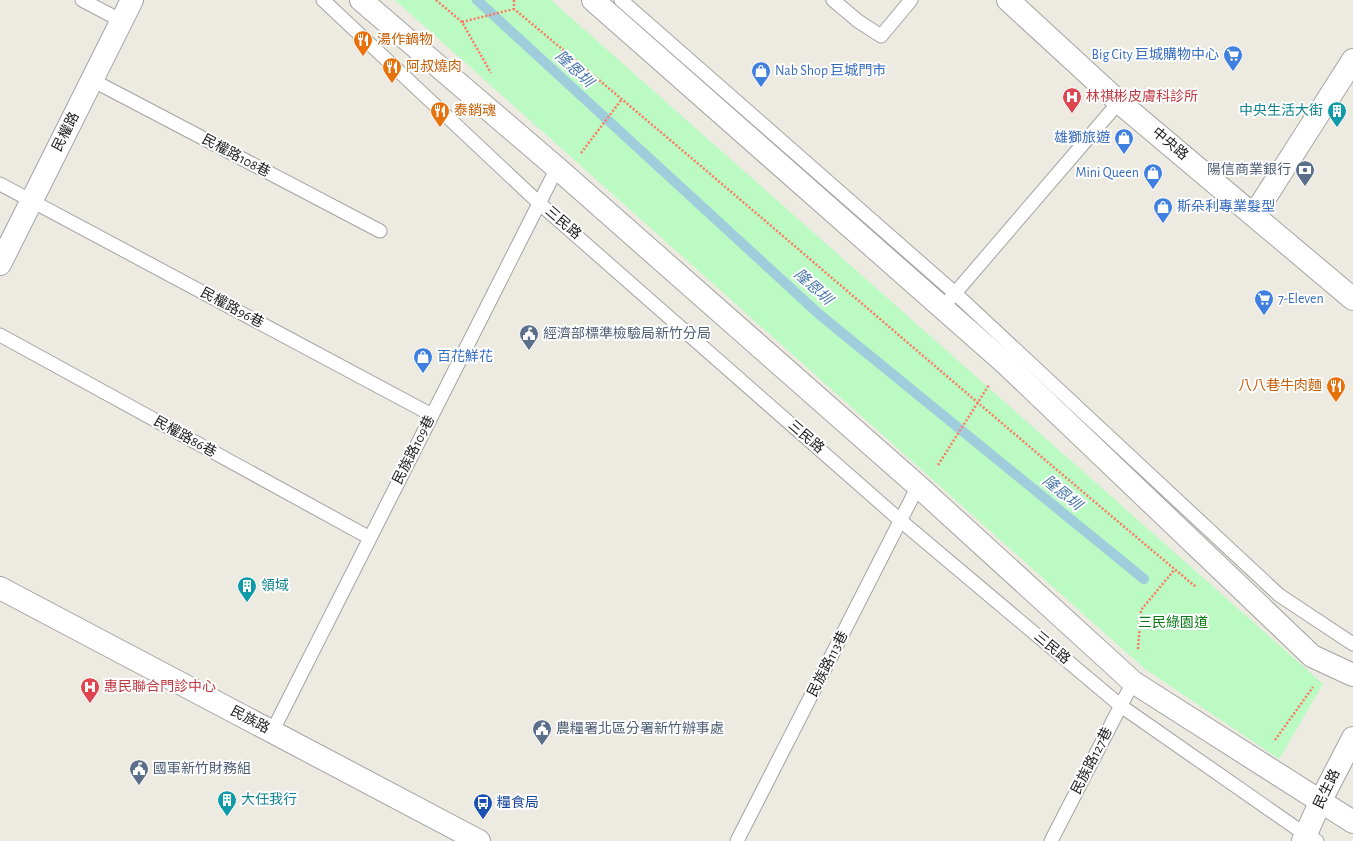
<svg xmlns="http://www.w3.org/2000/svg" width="1353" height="841" viewBox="0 0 1353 841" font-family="'Alegreya Sans','Noto Sans TC',sans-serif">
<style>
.park{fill:#bbfac2}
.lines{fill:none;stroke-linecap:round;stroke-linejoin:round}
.stream{stroke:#a0cddc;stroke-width:10}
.service-casing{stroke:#a3a3a3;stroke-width:15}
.minor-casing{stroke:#a3a3a3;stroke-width:24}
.tertiary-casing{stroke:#a3a3a3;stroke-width:24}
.path{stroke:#fc7863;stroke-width:2.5;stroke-dasharray:2 2;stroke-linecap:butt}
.service{stroke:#fff;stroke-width:13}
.minor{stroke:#fff;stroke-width:22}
.tertiary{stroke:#fff;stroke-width:22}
.labels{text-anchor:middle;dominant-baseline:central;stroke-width:4;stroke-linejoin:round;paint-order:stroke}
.food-label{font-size:14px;fill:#c56008;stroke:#fff;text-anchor:start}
.shop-label{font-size:14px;fill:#366cbe;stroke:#fff;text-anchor:start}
.health-label{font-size:14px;fill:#be3a42;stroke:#fff;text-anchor:start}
.culture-label{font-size:14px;fill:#0d838f;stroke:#fff;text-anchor:start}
.street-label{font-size:14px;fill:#1c1c1c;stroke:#fff}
.service-label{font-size:14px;fill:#4e5e75;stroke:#fff;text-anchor:start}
.park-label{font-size:14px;fill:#097a16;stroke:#fff}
.transit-label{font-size:14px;fill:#164399;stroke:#fff;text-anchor:start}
.water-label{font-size:15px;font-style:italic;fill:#4776ac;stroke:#fff}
</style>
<rect width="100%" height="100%" fill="#edeae1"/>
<path class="park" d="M395,0H551L1323,684L1279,759L1145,669Z"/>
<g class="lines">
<path class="stream" d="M477,0L820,315L1144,579"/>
<g class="service-casing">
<path id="service" d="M82,0L122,21
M323,0L539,203L901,521L1121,706L1306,835L1317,841
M621,0L956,294L1279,595L1353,644
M833,0L858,21L881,36L911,0
M92,80L380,231
M0,184L432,415
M950,299L1119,102
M0,335L370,538
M272,732L557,168
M737,841L918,486
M1051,841L1133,682"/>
</g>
<g class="minor-casing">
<path id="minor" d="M361,0L557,168L918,486L1133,682L1353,822
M593,0L1005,363L1312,656L1353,675
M1008,0L1119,102L1353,299
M1254,215L1353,60
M0,264L132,0"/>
</g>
<g class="tertiary-casing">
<path id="tertiary" d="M0,588L479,841
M1303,841L1321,800L1353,738"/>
</g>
<path class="path" d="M436,0L462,22L491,73
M514,0V9C743,199 967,396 1196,587
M462,22L514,9
M581,153L622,99
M938,465L989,385
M1138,649L1141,610L1175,569
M1275,740L1313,687"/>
<use href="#service" class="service"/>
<use href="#minor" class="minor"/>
<use href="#tertiary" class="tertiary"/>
</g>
<defs>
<g id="restaurant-pin" transform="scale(1)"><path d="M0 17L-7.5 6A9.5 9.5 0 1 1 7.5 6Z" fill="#e8710a" stroke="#fff"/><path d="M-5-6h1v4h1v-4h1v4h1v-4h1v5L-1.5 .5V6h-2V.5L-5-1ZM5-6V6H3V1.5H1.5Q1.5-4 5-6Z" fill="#fff"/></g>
<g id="supermarket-pin" transform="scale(1)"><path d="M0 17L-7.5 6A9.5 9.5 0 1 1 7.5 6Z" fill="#3f7fe0" stroke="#fff"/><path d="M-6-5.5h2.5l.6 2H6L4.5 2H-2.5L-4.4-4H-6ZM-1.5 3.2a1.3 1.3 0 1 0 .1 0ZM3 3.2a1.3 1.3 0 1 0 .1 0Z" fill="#fff"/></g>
<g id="shop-pin" transform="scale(1)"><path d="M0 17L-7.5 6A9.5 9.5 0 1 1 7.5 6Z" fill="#3f7fe0" stroke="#fff"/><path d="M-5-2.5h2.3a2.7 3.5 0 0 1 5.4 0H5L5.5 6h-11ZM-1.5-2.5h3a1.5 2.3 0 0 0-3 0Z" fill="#fff"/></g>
<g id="hospital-pin" transform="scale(1)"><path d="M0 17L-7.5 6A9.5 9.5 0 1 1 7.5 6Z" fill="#e0444e" stroke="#fff"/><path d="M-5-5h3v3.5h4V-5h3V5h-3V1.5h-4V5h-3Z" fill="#fff"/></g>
<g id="building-pin" transform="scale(1)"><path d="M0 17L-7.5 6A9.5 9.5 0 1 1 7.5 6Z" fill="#0f9aa8" stroke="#fff"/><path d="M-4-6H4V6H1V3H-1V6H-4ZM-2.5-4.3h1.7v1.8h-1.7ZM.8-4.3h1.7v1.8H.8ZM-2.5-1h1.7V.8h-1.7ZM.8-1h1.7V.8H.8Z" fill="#fff"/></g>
<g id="bank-pin" transform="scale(1)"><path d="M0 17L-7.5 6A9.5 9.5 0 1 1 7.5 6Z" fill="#5c6f8a" stroke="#fff"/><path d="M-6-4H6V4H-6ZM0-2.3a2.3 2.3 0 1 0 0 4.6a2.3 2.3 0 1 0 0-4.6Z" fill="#fff"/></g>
<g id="civic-pin" transform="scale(1)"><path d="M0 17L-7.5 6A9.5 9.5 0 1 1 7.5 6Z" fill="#5c6f8a" stroke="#fff"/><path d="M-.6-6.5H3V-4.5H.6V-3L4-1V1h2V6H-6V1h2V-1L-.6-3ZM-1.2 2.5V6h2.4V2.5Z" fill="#fff"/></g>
<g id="bus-pin" transform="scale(1)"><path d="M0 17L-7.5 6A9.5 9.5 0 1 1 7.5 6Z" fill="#1a4fb4" stroke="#fff"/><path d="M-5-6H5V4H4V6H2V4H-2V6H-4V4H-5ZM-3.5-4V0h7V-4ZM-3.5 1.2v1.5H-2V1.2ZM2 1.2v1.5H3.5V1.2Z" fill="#fff"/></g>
</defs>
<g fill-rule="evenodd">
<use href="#restaurant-pin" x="363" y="40"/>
<use href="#supermarket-pin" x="1233" y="55"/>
<use href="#restaurant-pin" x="392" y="67"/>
<use href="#shop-pin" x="761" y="71"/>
<use href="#hospital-pin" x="1072" y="97"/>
<use href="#restaurant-pin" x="440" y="111"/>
<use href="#building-pin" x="1337" y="111"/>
<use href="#shop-pin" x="1124" y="138"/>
<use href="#bank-pin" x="1305" y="170"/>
<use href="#shop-pin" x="1153" y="173"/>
<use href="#shop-pin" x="1163" y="207"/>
<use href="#supermarket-pin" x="1264" y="299"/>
<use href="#civic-pin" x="529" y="334"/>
<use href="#shop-pin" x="423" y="357"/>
<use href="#restaurant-pin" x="1336" y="386"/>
<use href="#building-pin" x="247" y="586"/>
<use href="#hospital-pin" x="90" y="687"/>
<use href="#civic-pin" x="542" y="729"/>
<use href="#civic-pin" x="139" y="769"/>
<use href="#building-pin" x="227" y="800"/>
<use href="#bus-pin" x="483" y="803"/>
</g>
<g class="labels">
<g class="food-label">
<text x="377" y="40">湯作鍋物</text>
<text x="406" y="67">阿叔燒肉</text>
<text x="454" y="111">泰銷魂</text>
<text x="1322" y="386" text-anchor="end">八八巷牛肉麵</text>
</g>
<g class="shop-label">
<text x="1219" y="55" text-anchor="end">Big City 巨城購物中心</text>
<text x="775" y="71">Nab Shop 巨城門市</text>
<text x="1110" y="138" text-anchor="end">雄獅旅遊</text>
<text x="1139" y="173" text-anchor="end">Mini Queen</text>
<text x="1177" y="207">斯朵利專業髮型</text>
<text x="1278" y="299">7-Eleven</text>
<text x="437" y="357">百花鮮花</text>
</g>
<g class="health-label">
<text x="1086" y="97">林祺彬皮膚科診所</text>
<text x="104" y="687">惠民聯合門診中心</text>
</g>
<g class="culture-label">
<text x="1323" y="111" text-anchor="end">中央生活大街</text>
<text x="261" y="586">領域</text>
<text x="241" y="800">大任我行</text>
</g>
<g class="street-label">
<text transform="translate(66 132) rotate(-63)">民權路</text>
<text transform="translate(1170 144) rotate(40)">中央路</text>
<text transform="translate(236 156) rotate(28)">民權路108巷</text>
<text transform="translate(563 223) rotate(41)">三民路</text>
<text transform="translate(232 308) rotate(28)">民權路96巷</text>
<text transform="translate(185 437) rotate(29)">民權路86巷</text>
<text transform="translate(806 437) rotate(41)">三民路</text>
<text transform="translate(414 450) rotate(-63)">民族路109巷</text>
<text transform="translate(1052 648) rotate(40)">三民路</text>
<text transform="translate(828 664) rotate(-63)">民族路113巷</text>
<text transform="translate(250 720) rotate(28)">民族路</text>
<text transform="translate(1092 761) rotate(-63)">民族路127巷</text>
<text transform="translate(1327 789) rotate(-64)">民生路</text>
</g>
<g class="service-label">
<text x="1291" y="170" text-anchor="end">陽信商業銀行</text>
<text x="543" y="334">經濟部標準檢驗局新竹分局</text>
<text x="556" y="729">農糧署北區分署新竹辦事處</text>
<text x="153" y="769">國軍新竹財務組</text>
</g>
<g class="park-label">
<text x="1173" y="623">三民綠園道</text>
</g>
<g class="transit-label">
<text x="497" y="803">糧食局</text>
</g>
<g class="water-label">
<text transform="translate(574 69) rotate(43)">隆恩圳</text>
<text transform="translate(813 287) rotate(42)">隆恩圳</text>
<text transform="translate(1062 493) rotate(39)">隆恩圳</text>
</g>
</g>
</svg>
